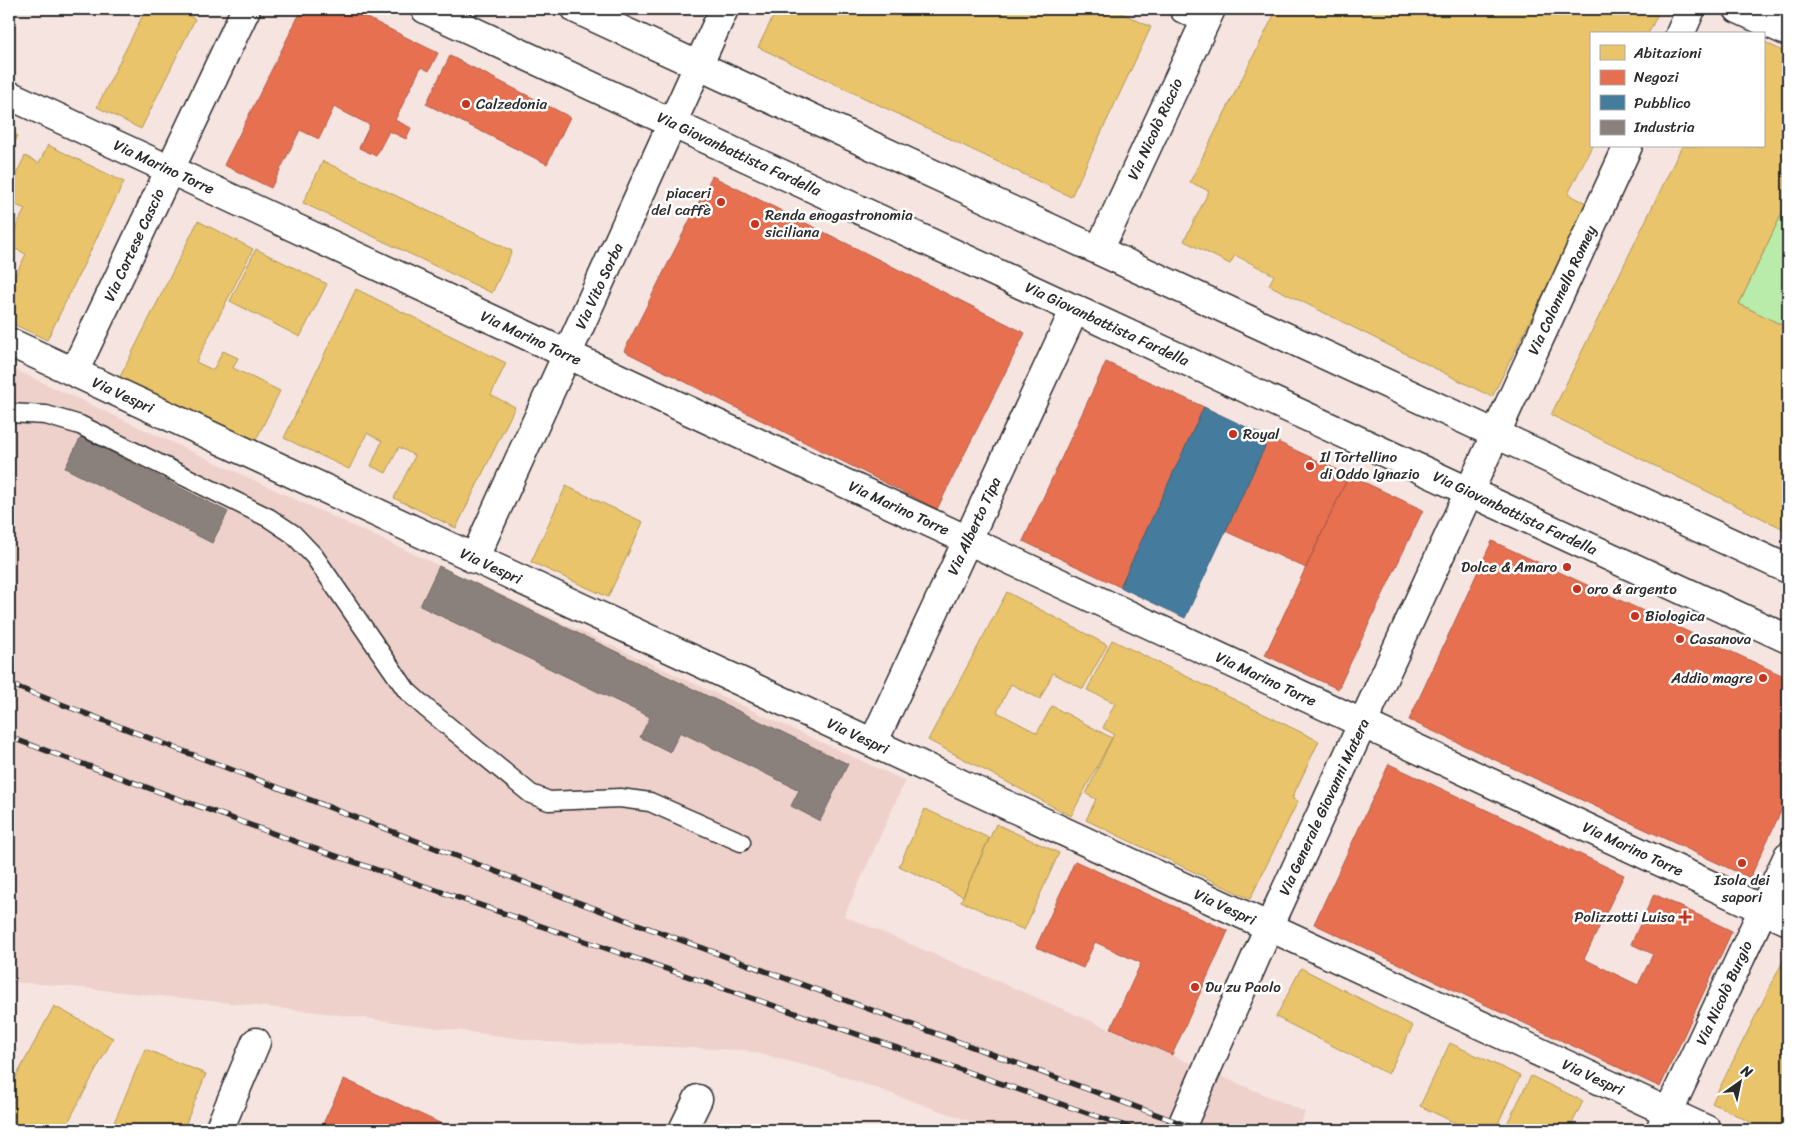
<svg xmlns="http://www.w3.org/2000/svg" width="1797" height="1139" viewBox="0 0 1797 1139" font-family="Sriracha,sans-serif">
<style>
.built{fill:#eed1ca}
.green{fill:#b9ebab;stroke:#728b6b}
.homes{fill:#e9c46a;stroke:#b09657}
.shops{fill:#e76f51;stroke:#af5b46}
.public{fill:#457b9d;stroke:#3d637b}
.industry{fill:#8a817c;stroke:#6e6764}
.lines{fill:none;stroke-linecap:round;stroke-linejoin:round}
.lane-casing{stroke:#2b2b2b;stroke-width:21}
.street-casing{stroke:#2b2b2b;stroke-width:31}
.secondary-casing{stroke:#2b2b2b;stroke-width:31}
.lane{stroke:#fff;stroke-width:18}
.street{stroke:#fff;stroke-width:28}
.secondary{stroke:#fff;stroke-width:28}
.rail-casing{stroke:#2b2b2b;stroke-width:5.5}
.rail{stroke:#fff;stroke-width:4;stroke-dasharray:11;stroke-linecap:butt}
.poi-dot{fill:#c8321e;stroke:#fff;stroke-width:2}
.labels{text-anchor:middle;dominant-baseline:central;stroke-width:5;stroke-linejoin:round;paint-order:stroke}
.poi-label{font-size:15px;fill:#2b2b2b;stroke:#fff;text-anchor:start}
.street-label{font-size:15px;fill:#2b2b2b;stroke:#fff}
</style>
<rect width="100%" height="100%" fill="#f5e4e0"/>
<filter id="ink" filterUnits="userSpaceOnUse"><feTurbulence type="fractalNoise" baseFrequency=".02" numOctaves="2"/><feDisplacementMap in="SourceGraphic" scale="10" xChannelSelector="R" yChannelSelector="G"/><feConvolveMatrix kernelMatrix="1 2 1 2 8 2 1 2 1" color-interpolation-filters="sRGB"/></filter>
<g filter="url(#ink)">
<path class="built" d="M9,367L905,781L844,916L1305,1112L1301,1124L1316,1130H995L830,1072L745,1050L547,1042L317,1012L44,984L9,982Z"/>
<path class="green" d="M1788,200V328L1739,304Z"/>
<path class="homes" d="M146,9H177L195,19L141,129L97,107Z
M777,9H1113L1151,27L1071,197L758,47Z
M1277,9L1660,10L1648,34H1591L1592,146L1568,194L1588,204L1492,397L1269,285L1274,275L1235,255L1230,264L1184,241L1209,191L1190,182Z
M1763,41L1788,54V200L1739,304L1788,328V531L1551,415L1682,146H1763Z
M9,131L18,136L9,153Z
M48,145L124,182L47,340L9,322V288L26,254L9,246V233L12,235L25,209L9,202V189L25,156L39,163Z
M323,161L512,251L492,293L303,203Z
M198,221L253,249L196,362L213,370L223,351L238,358L233,368L280,391L253,446L119,379Z
M256,249L327,284L300,337L230,301Z
M356,289L506,363L491,395L515,407L456,528L394,498L415,456L399,447L386,473L371,466L382,441L367,433L349,469L284,438Z
M566,486L643,522L608,597L531,562Z
M1007,592L1107,645L1083,689L1053,673L1040,699L1011,684L997,712L1037,733L1052,706L1112,738L1071,816L928,740Z
M1112,640L1319,741L1292,798L1298,801L1250,899L1086,820L1096,799L1086,794L1114,734L1103,728L1115,703L1087,690Z
M925,809L989,838L963,896L899,866Z
M996,824L1059,853L1024,930L961,901Z
M1788,951V1130H1766L1712,1103Z
M1301,968L1413,1026L1388,1074L1276,1017Z
M54,1006L113,1038L64,1130H9V1090Z
M1450,1043L1520,1076L1495,1130H1470L1420,1106Z
M145,1049L206,1074L183,1130H111Z
M1531,1076L1583,1101L1569,1130H1504Z"/>
<path class="shops" d="M302,9H349L438,53L429,71L421,67L395,120L411,128L406,139L389,131L376,156L359,148L370,125L334,107L319,139L300,130L271,188L224,165Z
M450,56L570,117L547,164L426,104Z
M712,176L1025,333L937,509L624,351Z
M1106,362L1204,407L1120,587L1023,541Z
M1269,438L1349,475L1306,568L1225,531Z
M1349,475L1423,510L1338,689L1265,655Z
M1492,541L1788,678V796L1750,878L1409,720Z
M1389,764L1624,875L1584,959L1638,985L1653,954L1631,944L1654,894L1732,931L1660,1087L1314,924Z
M1075,861L1228,931L1172,1055L1111,1028L1141,963L1095,942L1083,968L1036,947Z
M344,1079L455,1130H320Z"/>
<path class="public" d="M1204,407L1269,438L1185,618L1120,587Z"/>
<path class="industry" d="M81,437L228,512L212,543L65,468Z
M439,566L848,764L820,821L791,806L799,790L680,732L670,752L640,737L650,717L420,606Z"/>
<g class="lines">
<g class="lane-casing">
<path id="lane" d="M9,413L46,415L80,425L269,518L293,534L314,556L407,691L426,708L531,794L549,801L620,798L650,802L741,842"/>
</g>
<g class="street-casing">
<path id="street" d="M1184,9L1206,19
M1738,9L1788,32
M1680,34L1691,9
M9,95L1788,921
M1099,250L1211,9
M9,342L1707,1130
M74,372L246,9
M474,559L724,9
M873,743L1075,309
M219,1130L256,1042
M683,1130L698,1099
M1180,1130L1269,927L1628,146
M1660,1130L1788,856"/>
</g>
<g class="secondary-casing">
<path id="secondary" d="M425,9L1788,639
M576,9L1788,569"/>
</g>
<use href="#lane" class="lane"/>
<use href="#street" class="street"/>
<use href="#secondary" class="secondary"/>
<g class="rail-casing">
<path id="rail" d="M9,684L539,888L1199,1130
M9,737L313,848L1137,1130"/>
</g>
<use href="#rail" class="rail"/>
</g>
</g>
<g class="poi-dot">
<circle cx="466" cy="104" r="5"/>
<circle cx="721" cy="202" r="5"/>
<circle cx="755" cy="224" r="5"/>
<circle cx="1233" cy="434" r="5"/>
<circle cx="1310" cy="466" r="5"/>
<circle cx="1567" cy="567" r="5"/>
<circle cx="1577" cy="589" r="5"/>
<circle cx="1635" cy="616" r="5"/>
<circle cx="1680" cy="639" r="5"/>
<circle cx="1763" cy="678" r="5"/>
<circle cx="1742" cy="863" r="5"/>
<path d="M1682.5 909.5h5v5h5v5h-5v5h-5v-5h-5v-5h5z"/>
<circle cx="1195" cy="987" r="5"/>
</g>
<g class="labels">
<g class="poi-label">
<text x="476" y="104">Calzedonia</text>
<text x="711" y="193" text-anchor="end">piaceri<tspan x="711" dy="17">del caffè</tspan></text>
<text x="765" y="215">Renda enogastronomia<tspan x="765" dy="17">siciliana</tspan></text>
<text x="1243" y="434">Royal</text>
<text x="1320" y="457">Il Tortellino<tspan x="1320" dy="17">di Oddo Ignazio</tspan></text>
<text x="1557" y="567" text-anchor="end">Dolce &amp; Amaro</text>
<text x="1587" y="589">oro &amp; argento</text>
<text x="1645" y="616">Biologica</text>
<text x="1690" y="639">Casanova</text>
<text x="1753" y="678" text-anchor="end">Addio magre</text>
<text x="1742" y="880" text-anchor="middle">Isola dei<tspan x="1742" dy="17">sapori</tspan></text>
<text x="1675" y="917" text-anchor="end">Polizzotti Luisa</text>
<text x="1205" y="987">Du zu Paolo</text>
</g>
<g class="street-label">
<text transform="translate(1155 129) rotate(-65)">Via Nicolò Riccio</text>
<text transform="translate(739 154) rotate(25)">Via Giovanbattista Fardella</text>
<text transform="translate(164 167) rotate(25)">Via Marino Torre</text>
<text transform="translate(134 245) rotate(-65)">Via Cortese Cascio</text>
<text transform="translate(599 286) rotate(-65)">Via Vito Sorba</text>
<text transform="translate(1562 290) rotate(-65)">Via Colonnello Romey</text>
<text transform="translate(1107 324) rotate(25)">Via Giovanbattista Fardella</text>
<text transform="translate(531 338) rotate(25)">Via Marino Torre</text>
<text transform="translate(123 395) rotate(25)">Via Vespri</text>
<text transform="translate(899 508) rotate(25)">Via Marino Torre</text>
<text transform="translate(1515 513) rotate(25)">Via Giovanbattista Fardella</text>
<text transform="translate(974 526) rotate(-65)">Via Alberto Tipa</text>
<text transform="translate(491 566) rotate(25)">Via Vespri</text>
<text transform="translate(1266 679) rotate(25)">Via Marino Torre</text>
<text transform="translate(858 736) rotate(25)">Via Vespri</text>
<text transform="translate(1324 807) rotate(-65)">Via Generale Giovanni Matera</text>
<text transform="translate(1633 849) rotate(25)">Via Marino Torre</text>
<text transform="translate(1225 907) rotate(25)">Via Vespri</text>
<text transform="translate(1724 993) rotate(-65)">Via Nicolò Burgio</text>
<text transform="translate(1593 1077) rotate(25)">Via Vespri</text>
</g>
</g>
<rect width="1797" height="1139" fill="none" stroke="#fff" stroke-width="30"/>
<rect x="15" y="15" width="1767" height="1109" fill="none" stroke="#2b2b2b" stroke-width="2" filter="url(#ink)"/>
<rect x="1590" y="32" width="175" height="115" fill="#ffffff" stroke="#aaaaaa"/>
<rect x="1600" y="45" width="25" height="15" fill="#e9c46a" stroke="#aaaaaa"/>
<text x="1634" y="58" font-size="15" fill="#2b2b2b">Abitazioni</text>
<rect x="1600" y="70" width="25" height="15" fill="#e76f51" stroke="#aaaaaa"/>
<text x="1634" y="82" font-size="15" fill="#2b2b2b">Negozi</text>
<rect x="1600" y="95" width="25" height="15" fill="#457b9d" stroke="#aaaaaa"/>
<text x="1634" y="108" font-size="15" fill="#2b2b2b">Pubblico</text>
<rect x="1600" y="120" width="25" height="15" fill="#8a817c" stroke="#aaaaaa"/>
<text x="1634" y="132" font-size="15" fill="#2b2b2b">Industria</text>
<g transform="translate(1740 1082) rotate(33)" stroke="#ffffff" stroke-width="4" paint-order="stroke">
<path d="M0-4L9 19L0 12L-9 19Z" fill="#2b2b2b"/>
<text y="-8" font-size="14" font-weight="bold" text-anchor="middle" fill="#2b2b2b">N</text>
</g>
</svg>
